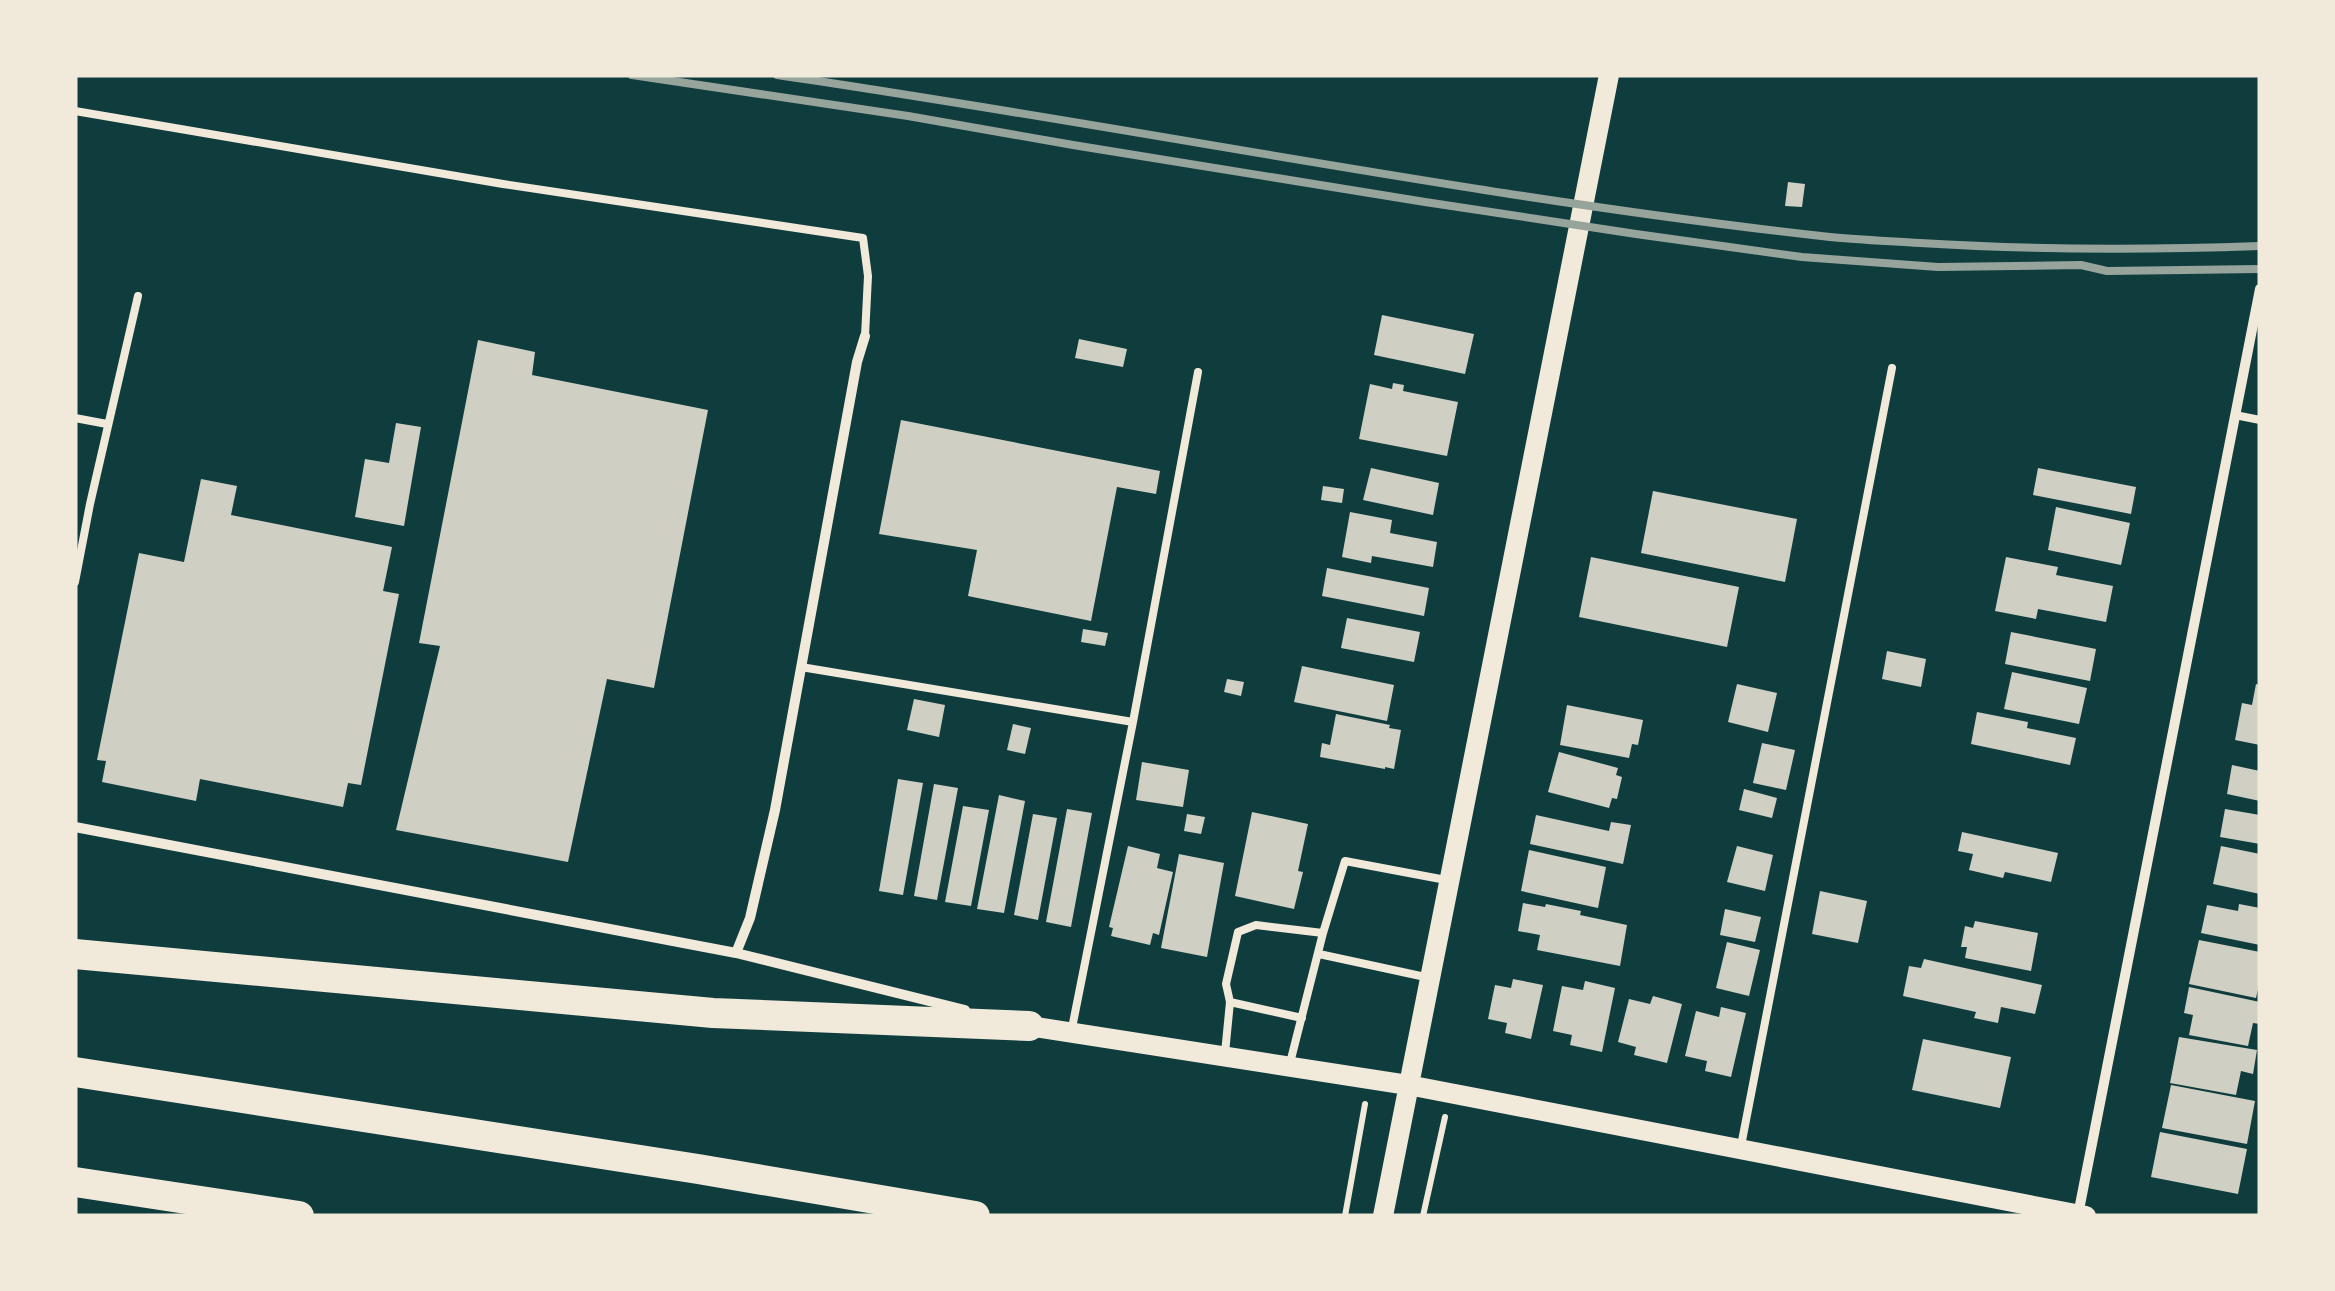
<svg xmlns="http://www.w3.org/2000/svg" width="2335" height="1291" viewBox="0 0 2335 1291" font-family="Roboto,sans-serif">
<style>
.building{fill:#cfcfc3}
.lines{fill:none;stroke-linecap:round;stroke-linejoin:round}
.path{stroke:#f1e9da;stroke-width:6}
.service{stroke:#f1e9da;stroke-width:8}
.minor{stroke:#f1e9da;stroke-width:10}
.secondary{stroke:#f1e9da;stroke-width:20}
.motorway{stroke:#f1e9da;stroke-width:30}
.rail{stroke:#97a49c;stroke-width:8}
</style>
<rect width="100%" height="100%" fill="#0f3d3e"/>
<path class="building" d="M1788,182L1805,184L1802,207L1785,206Z
M1382,315L1474,334L1465,374L1374,355Z
M1079,339L1127,349L1123,367L1075,358Z
M478,340L535,352L532,375L708,410L654,688L607,679L568,862L396,830L440,646L419,643Z
M1393,383L1404,385L1403,391L1458,402L1447,456L1359,439L1370,384L1392,389Z
M901,420L1160,471L1156,494L1117,487L1091,621L968,596L977,550L879,534Z
M396,423L421,427L404,526L355,517L365,459L389,463Z
M1371,468L1439,483L1433,515L1363,500Z
M2038,468L2136,487L2131,514L2033,495Z
M201,479L237,486L231,515L392,547L383,591L399,594L361,785L348,783L343,807L200,779L196,801L102,782L106,761L97,760L139,553L184,562Z
M1323,486L1344,489L1342,503L1321,500Z
M1653,491L1797,519L1785,582L1641,553Z
M2056,507L2130,523L2121,565L2048,550Z
M1350,512L1392,520L1390,533L1437,542L1433,567L1372,556L1371,563L1342,557Z
M1591,557L1739,587L1727,647L1579,617Z
M2006,557L2058,567L2056,575L2113,586L2106,622L2038,609L2036,619L1995,611Z
M1327,568L1429,588L1424,616L1322,596Z
M1347,618L1420,632L1414,662L1341,648Z
M1083,629L1108,633L1105,646L1081,642Z
M2011,632L2096,649L2090,681L2005,664Z
M1887,651L1926,659L1921,687L1882,679Z
M1302,666L1394,685L1387,721L1294,702Z
M2012,672L2087,688L2079,724L2004,709Z
M1227,679L1244,682L1241,696L1224,692Z
M1737,684L1777,693L1768,732L1728,722Z
M2256,684L2260,685V745L2235,740L2242,703L2252,705Z
M914,699L945,705L939,737L907,730Z
M1567,705L1643,720L1638,745L1632,744L1629,758L1560,745Z
M1977,712L2028,722L2027,728L2076,738L2070,765L1971,744Z
M1336,714L1390,725L1389,728L1401,730L1394,769L1385,767V769L1320,757L1322,743L1330,745Z
M1013,724L1031,728L1025,754L1007,750Z
M1762,743L1795,750L1786,790L1753,783Z
M1559,752L1618,768L1616,775L1622,777L1617,799L1612,798L1609,808L1548,792Z
M1142,762L1189,770L1183,807L1136,800Z
M2232,765L2260,771V801L2227,794Z
M898,779L923,783L903,895L879,891Z
M934,784L958,788L937,900L914,896Z
M1744,789L1777,798L1772,818L1739,810Z
M999,795L1025,801L1004,913L977,909Z
M963,806L989,810L971,906L945,902Z
M1067,809L1092,813L1071,927L1046,922Z
M2225,809L2260,815V844L2220,837Z
M1252,812L1308,824L1298,871L1303,872L1294,909L1235,896Z
M1033,814L1057,818L1038,920L1014,915Z
M1187,814L1205,817L1201,834L1184,831Z
M1536,815L1609,831L1611,822L1631,825L1623,864L1530,844Z
M1962,832L2058,853L2051,882L2005,872L2003,878L1969,870L1973,854L1958,851Z
M1128,846L1160,854L1157,868L1173,872L1159,935L1153,933L1150,945L1111,936L1113,928L1109,927Z
M1737,846L1773,855L1765,891L1727,882Z
M2221,846L2260,854V894L2213,884Z
M1529,850L1606,867L1598,908L1521,891Z
M1179,854L1224,863L1207,957L1161,948Z
M1820,891L1867,901L1858,943L1812,934Z
M1523,903L1545,907L1546,904L1581,911L1580,915L1627,925L1620,966L1537,950L1540,935L1518,931Z
M2239,904L2260,908V945L2201,933L2207,905L2238,911Z
M1725,909L1761,917L1755,942L1720,935Z
M1975,921L2038,933L2031,971L1965,958L1967,947H1961L1965,926L1973,928Z
M2199,940L2260,952V980L2256,998L2189,984Z
M1727,942L1760,950L1749,996L1716,988Z
M1924,959L2042,985L2035,1014L2001,1007L1998,1023L1974,1018L1976,1012L1903,996L1909,966L1921,968Z
M1513,979L1543,985L1531,1039L1505,1033L1507,1023L1488,1019L1495,985L1511,988Z
M1585,981L1615,988L1602,1052L1570,1045L1572,1035L1553,1031L1562,986L1583,990Z
M2189,987L2260,1002V1024L2253,1023L2248,1046L2189,1035L2193,1015L2184,1013Z
M1653,996L1682,1004L1667,1063L1634,1055L1636,1047L1618,1042L1629,999L1650,1004Z
M1721,1007L1746,1013L1731,1077L1705,1071L1707,1061L1685,1056L1696,1011L1719,1017Z
M2179,1037L2257,1050L2253,1074L2241,1071L2236,1095L2170,1083Z
M1923,1039L2011,1057L2000,1108L1912,1090Z
M2171,1085L2255,1101L2247,1144L2162,1128Z
M2160,1132L2247,1149L2238,1194L2151,1177Z"/>
<g class="lines">
<path class="path" d="M1345,1216L1365,1104
M1423,1216L1445,1117"/>
<path class="service" d="M75,111L503,184L863,238L868,276L865,336
M2235,415L2260,420
M75,418L107,424
M75,582L90,504L138,296
M801,667L1133,722L1198,372
M1319,954L1430,978
M1230,1002L1302,1018
M1072,1028L1133,722
M1225,1053L1230,1002L1226,984L1238,932L1256,925L1323,933
M1290,1063L1323,933L1345,861L1446,880
M1741,1146L1892,368"/>
<path class="minor" d="M75,827L736,953L965,1010
M736,953L750,918L775,810L857,362L865,336
M2078,1215L2260,289"/>
<path class="secondary" d="M1029,1026L1408,1085L2086,1216
M1383,1216L1609,75"/>
<path class="motorway" d="M75,954L713,1013L1029,1026
M75,1072L698,1169L975,1216
M75,1182L299,1216"/>
<path class="rail" d="M632,75L908,116L1073,145L1425,202L1636,234L1802,257L1938,267L2081,265L2107,271L2260,269
M777,75C1128,126 1477,198 1830,237C1860,240 1890,241 1920,243C2034,250 2146,250 2260,246"/>
</g>
<rect width="2335" height="1291" fill="none" stroke="#f1e9da" stroke-width="155"/>
</svg>
